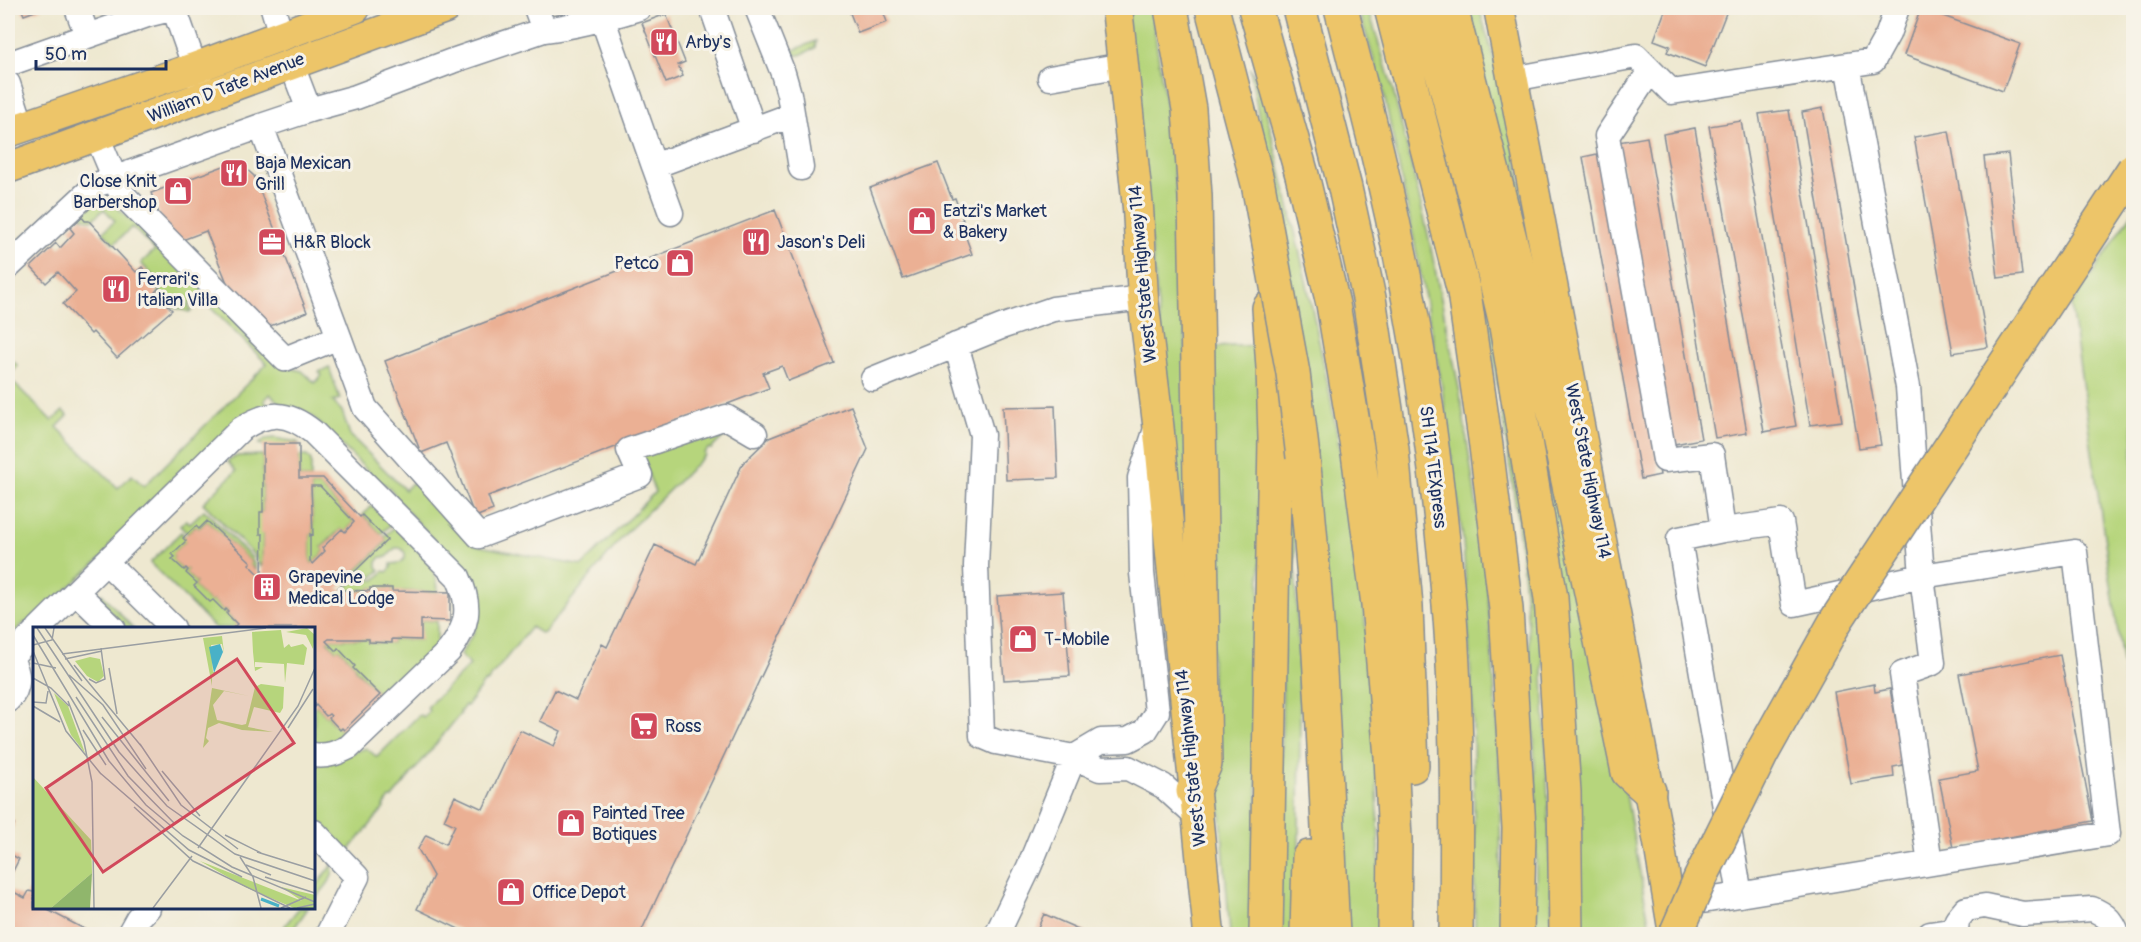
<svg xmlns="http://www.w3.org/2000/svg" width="2141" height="942" viewBox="0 0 2141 942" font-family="Pangolin,sans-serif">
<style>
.green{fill:#b6d57c;stroke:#68826d;stroke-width:1.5}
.building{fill:#ebb094;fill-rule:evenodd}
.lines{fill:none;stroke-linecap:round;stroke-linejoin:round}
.minor-casing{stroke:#848c97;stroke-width:27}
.major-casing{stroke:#848c97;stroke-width:33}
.highway-casing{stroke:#848c97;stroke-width:36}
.minor{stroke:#fff;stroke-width:24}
.major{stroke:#edc569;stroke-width:30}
.highway{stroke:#edc569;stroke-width:33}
.highway-bridge-casing{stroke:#848c97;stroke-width:36;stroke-linecap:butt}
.highway-bridge{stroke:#edc569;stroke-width:33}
.labels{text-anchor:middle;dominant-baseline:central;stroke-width:6;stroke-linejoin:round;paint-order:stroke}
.poi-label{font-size:18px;fill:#1b2f5e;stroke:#f7f3e8;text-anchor:start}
.street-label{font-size:18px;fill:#1b2f5e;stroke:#f7f3e8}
.inset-river{fill:none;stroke:#49b1c7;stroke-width:3}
.inset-road{fill:none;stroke:#9a9ea2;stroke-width:1.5}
.view{fill:#d1495b;fill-opacity:0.15;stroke:#d1495b;stroke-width:3}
.inset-edge{fill:none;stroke:#1b2f5e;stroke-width:3}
</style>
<rect width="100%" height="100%" fill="#f7f3e8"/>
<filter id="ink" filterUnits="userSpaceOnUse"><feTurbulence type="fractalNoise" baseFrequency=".0167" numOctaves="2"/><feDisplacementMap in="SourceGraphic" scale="12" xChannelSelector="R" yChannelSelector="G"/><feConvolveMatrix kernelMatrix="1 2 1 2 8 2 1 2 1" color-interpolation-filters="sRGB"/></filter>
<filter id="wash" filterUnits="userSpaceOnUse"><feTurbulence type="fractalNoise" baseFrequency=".008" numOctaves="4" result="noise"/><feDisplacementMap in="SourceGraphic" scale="24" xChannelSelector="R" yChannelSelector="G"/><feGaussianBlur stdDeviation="1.35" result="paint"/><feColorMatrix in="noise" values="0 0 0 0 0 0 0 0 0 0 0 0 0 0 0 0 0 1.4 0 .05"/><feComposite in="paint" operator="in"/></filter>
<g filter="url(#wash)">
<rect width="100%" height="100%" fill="#eee8d0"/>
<path class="green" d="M1125,8H1151L1167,114L1184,255L1189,533H1183Z
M1358,8H1368L1393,90L1428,234L1460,393L1486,569L1499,751L1502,934H1475L1473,714L1463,540L1441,381L1414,240L1383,90Z
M1465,8H1479L1496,66L1508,97L1538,303Z
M816,41L815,48L800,55H795L791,51Z
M1250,68L1259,83C1292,216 1324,350 1346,487C1351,518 1357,549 1361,581C1374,698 1381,817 1379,934H1348L1267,163Z
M106,196L132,222L136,219L290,368L302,371L315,383L322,375L319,372L329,367L340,399L332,401L342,411L350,435L405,490L413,482L475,545L582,566L655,492L641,455L723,425L727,431L726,434L711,449L709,448L704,453L705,455L625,534L544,633L542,634L531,627L487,682L485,681L467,706L465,705L460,712L461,713L392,798H390L383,807L384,808L348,852L345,851L314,819V766L366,748L377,757L417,717L420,715L424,717L429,711L427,708L430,704L470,665L460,655L474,632L478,616V597L473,582L396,499C395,491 386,484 379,482L312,416L301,410L281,405L270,394L264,401L270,407L27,625L24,623L8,637V367L13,361L18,366L8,377L52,421L63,411L68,416L57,427L118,488L132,475L144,486L267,364L198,295L188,305L192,310L189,312L171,306L158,292L163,287L141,263L155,250L132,227L114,244L103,232L115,221L104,209L92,220L82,217L81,215C89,208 95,199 106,196Z
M2133,212V737L2071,306Z
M1476,232L1540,591L1553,934H1536C1536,824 1536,712 1526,602C1515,478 1494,355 1469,233Z
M1263,345L1255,934H1230L1212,702L1211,496L1214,347Z
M1534,402L1543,403L1615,733L1651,934H1579Z
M275,438L297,442L299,444L264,445L259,444L265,439Z
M1286,452L1295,553L1300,719L1298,934H1279Z
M263,455V512H260L263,534L262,565L260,567L255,556L203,503L236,471L228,462L229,459L238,456Z
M299,456H307L311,461V478H299Z
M311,486H320L354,522L345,532L341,529L322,547L325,551L312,564L310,561V534H313Z
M372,506L391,524L381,534L363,515Z
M204,510L252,558L256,571L249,564L251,562L207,521L199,529L195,526L188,534L180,526L186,520L190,523Z
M394,527C413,546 438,563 438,592L392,591V588H370V591H347L348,586L354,580H375L384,571L387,572L391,568V564L400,563L405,558V553L401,548H395L387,557H381L377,562V567L380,570L373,577L352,575L387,541L384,537Z
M181,532L185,536L186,541L173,554L175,557L173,559L183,570L186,568L188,570L186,573L197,583L194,586L210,602L213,600L223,611L226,609L228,611L226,614L237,624L234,628H215L150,563Z
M102,594L133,628H127L97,598Z
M421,620L437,621V647L369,715L364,711L380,695L354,668L355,666L339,649L336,651L327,641L329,639H369V642L392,643V639L420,640Z
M316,705L326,716L329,714L331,716L329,719L340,730L342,728L344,730L360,715L364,719L337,741L314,745V707Z
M332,865C336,879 322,890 314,900V889Z
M299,908H308L290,934H281L286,924Z"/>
<g id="blocks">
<path class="building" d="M21,8H43L24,15Z
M848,8H882L887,22L858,33Z
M925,8H943L928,14Z
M1666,8H1728L1705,67L1667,52L1670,46L1654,40Z
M1921,8L2020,44L2003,91L1904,55Z
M666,14L685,62L678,65L683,76L666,83L642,23Z
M1823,108L1881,445L1859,448L1802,112Z
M1789,110L1842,421L1810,425L1759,114Z
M1741,121L1796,426L1764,432L1709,126Z
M1695,128L1747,433L1715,438L1663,134Z
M1949,131L1988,347L1953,353L1914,137Z
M1647,137L1701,439L1669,445L1618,142Z
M1602,153L1660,475L1641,479L1583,157Z
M2008,154L2022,275L1998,278L1984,157Z
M938,163L952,199L955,198L963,220L960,221L972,254L903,279L870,188Z
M229,164L243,166L254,176L307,312L265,328L232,295L206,231L180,241L163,224L151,193Z
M775,210L834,363L788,381L782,366L763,373L769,388L488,496L493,510L475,517L446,443L421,453L385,361Z
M82,217L85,221H89L136,272L142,267L160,287L155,292L172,310L117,358L93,332L91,334L63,304L76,292L58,272L46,283L31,267L56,243L60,248L74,233L70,228Z
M851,406L868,449L640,934H459L461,930L417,909L433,876L418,849L426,835L446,844L455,825L444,820L455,796L483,809L520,730L554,746L561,731L540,721L555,690L576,700L602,644L607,647L655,545L696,564L743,463L769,438Z
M1055,406L1058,478L1006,480L1003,407Z
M263,444H299V478H323L358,515L360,517L362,515L387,540L338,588L340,590L370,591V588H392V591L450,592V621L421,620V640L392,639V643L369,642V639H329L326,641L336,651L338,648L355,666L353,668L380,695L344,730L342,728L340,730L329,718L331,716L329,714L326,716L316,705L314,707V628H233L237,624L226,613L228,611L226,609L224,611L213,600L210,602L194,586L197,583L186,573L188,570L186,568L184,570L172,559L175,557L172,554L186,541L183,538L196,526L199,529L207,521L251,562L249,564L261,576L262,575L263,534H260V512H263ZM311,486H320L354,522L345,532L342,529L322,548L325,551L312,564L310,561V534L313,535Z
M1063,592L1070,676L1004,680L997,596Z
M2060,655L2093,821L1953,848L1939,778L1978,771L1959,674Z
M1874,684L1875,692L1890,689L1904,765L1893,767L1894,777L1851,784L1834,692Z
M8,818L14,821V824L8,837Z
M8,853L19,859L8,881Z
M8,889L25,898L29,891L33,892L34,893V908H44L94,934H8Z
M1044,914L1090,934H1035Z"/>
</g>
</g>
<g filter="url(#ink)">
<use href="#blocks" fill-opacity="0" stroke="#848c97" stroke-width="1.5"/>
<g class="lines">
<g class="minor-casing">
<path id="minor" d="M77,8L87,35
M174,8L201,85
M273,8L281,35
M712,8L754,130
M757,8L783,73L789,94L801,168
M603,20L654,166
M544,30C577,26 607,18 639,8
M291,63L309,110
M8,64L150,14L175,8
M1650,71L1607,136L1665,460L1712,455L1723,530L1679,539L1740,895
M1050,78L1123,65
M1513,79L1636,56L1672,92L1873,61L1888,34L1897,8
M8,84L22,127
M97,136L121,193L285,359L339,337L365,408L479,536L640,475L629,450L726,417L755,434
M671,213L654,166L792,115
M8,267L96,185L261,126
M339,337L261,126L309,110L356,97L452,61L544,30L536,8
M956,345L982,435L976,566L982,736L996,742L1074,757L1100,769L1128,768L1163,786L1197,817
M873,379L1001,327L1053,309L1143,298
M1723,530L1781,522L1794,604L1922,576L1908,387L1847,65
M106,562L173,628
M76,592L113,628
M39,628L241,429C269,411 287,411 313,432L458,577C472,607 468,626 449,651L349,747C337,753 327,757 314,755
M8,657L10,658L34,633
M8,700C21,687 19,672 10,658
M314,832L357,877L328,934
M1678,905L2108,834L2075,552L1922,576L1933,663L1902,674L1930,863
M1956,930L1957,920L1966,909L1985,906L2023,914L2092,909C2105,914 2113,921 2117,934
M129,934L138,918L148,908
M997,934L1029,867L1074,757L1101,741L1128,740L1145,731L1157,712L1142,573L1140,478L1156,429
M1930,934L1956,930L1957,934"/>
</g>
<g class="major-casing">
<path id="major" d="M1117,8L1138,208L1143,298L1158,423L1209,934
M1499,8L1659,843L1674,934
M8,132L194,68L355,8
M8,168L445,8"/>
</g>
<g class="highway-casing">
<path id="highway" d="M1171,8L1189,109L1195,196L1205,764L1193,791
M1255,8L1302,175L1333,304L1358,453L1378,604L1391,757L1395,839L1394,934
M1299,8L1345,188L1369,298L1392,449L1406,606L1412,766
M1341,8C1355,64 1370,120 1383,177C1416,317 1437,461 1449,605C1458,714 1457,825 1456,934
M1391,8L1464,292L1486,446L1506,609L1519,828L1517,934
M1422,8L1444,80L1477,202L1505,320L1551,598L1564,792L1566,934
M1451,8L1552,403L1628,772L1649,791
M1303,457C1320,616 1325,775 1333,934
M1266,934L1275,439L1273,368L1269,308
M1307,934L1309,857"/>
</g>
<use href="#minor" class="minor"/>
<use href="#major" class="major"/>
<use href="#highway" class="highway"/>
<g class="highway-bridge-casing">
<path id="highway-bridge" d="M1212,8L1258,184L1293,373L1303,457
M1676,934L1700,879L1762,753L1837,619L2134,169"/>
</g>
<use href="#highway-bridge" class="highway-bridge"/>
</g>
</g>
<defs>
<g id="restaurant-square" transform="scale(1.5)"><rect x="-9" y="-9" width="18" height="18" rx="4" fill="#d1495b" stroke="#f7f3e8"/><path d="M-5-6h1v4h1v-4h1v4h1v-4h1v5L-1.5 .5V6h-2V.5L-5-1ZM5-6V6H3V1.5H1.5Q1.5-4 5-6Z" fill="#fff"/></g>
<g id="shop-square" transform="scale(1.5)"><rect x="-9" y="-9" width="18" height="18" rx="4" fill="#d1495b" stroke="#f7f3e8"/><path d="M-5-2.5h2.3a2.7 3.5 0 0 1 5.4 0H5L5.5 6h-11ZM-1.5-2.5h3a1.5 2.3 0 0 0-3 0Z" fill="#fff"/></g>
<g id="office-square" transform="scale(1.5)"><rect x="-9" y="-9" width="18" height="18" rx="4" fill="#d1495b" stroke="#f7f3e8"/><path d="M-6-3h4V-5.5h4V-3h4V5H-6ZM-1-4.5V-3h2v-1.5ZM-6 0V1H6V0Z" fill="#fff"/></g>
<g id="building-square" transform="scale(1.5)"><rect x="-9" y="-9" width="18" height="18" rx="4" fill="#d1495b" stroke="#f7f3e8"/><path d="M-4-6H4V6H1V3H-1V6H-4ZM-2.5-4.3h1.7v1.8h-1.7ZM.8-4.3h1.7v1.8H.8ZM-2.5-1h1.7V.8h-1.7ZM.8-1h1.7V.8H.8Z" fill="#fff"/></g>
<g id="supermarket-square" transform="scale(1.5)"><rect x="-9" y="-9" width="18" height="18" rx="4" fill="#d1495b" stroke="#f7f3e8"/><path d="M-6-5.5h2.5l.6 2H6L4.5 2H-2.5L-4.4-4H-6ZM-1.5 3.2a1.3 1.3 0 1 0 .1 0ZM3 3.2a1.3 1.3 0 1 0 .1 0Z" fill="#fff"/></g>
</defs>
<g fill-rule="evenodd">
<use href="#restaurant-square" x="664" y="42"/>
<use href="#restaurant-square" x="234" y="173"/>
<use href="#shop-square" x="178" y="191"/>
<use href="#shop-square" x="922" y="221"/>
<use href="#office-square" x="272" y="242"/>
<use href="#restaurant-square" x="756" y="242"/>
<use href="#shop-square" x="680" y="263"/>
<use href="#restaurant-square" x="116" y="289"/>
<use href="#building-square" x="267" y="587"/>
<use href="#shop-square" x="1023" y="639"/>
<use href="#supermarket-square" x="644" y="726"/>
<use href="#shop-square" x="571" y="823"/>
<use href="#shop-square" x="511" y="892"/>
</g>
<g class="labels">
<g class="poi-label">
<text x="685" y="42">Arby's</text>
<text x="255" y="163">Baja Mexican<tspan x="255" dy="21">Grill</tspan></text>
<text x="157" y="181" text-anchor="end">Close Knit<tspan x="157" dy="21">Barbershop</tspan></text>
<text x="943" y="211">Eatzi's Market<tspan x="943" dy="21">&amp; Bakery</tspan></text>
<text x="293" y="242">H&amp;R Block</text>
<text x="777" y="242">Jason's Deli</text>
<text x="659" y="263" text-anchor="end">Petco</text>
<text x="137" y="279">Ferrari's<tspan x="137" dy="21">Italian Villa</tspan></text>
<text x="288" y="577">Grapevine<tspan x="288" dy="21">Medical Lodge</tspan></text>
<text x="1044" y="639">T-Mobile</text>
<text x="665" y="726">Ross</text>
<text x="592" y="813">Painted Tree<tspan x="592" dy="21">Botiques</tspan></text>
<text x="532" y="892">Office Depot</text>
</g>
<g class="street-label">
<text transform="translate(226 88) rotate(-21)">William D Tate Avenue</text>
<text transform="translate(1143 274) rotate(-95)">West State Highway 114</text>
<text transform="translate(1433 467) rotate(83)">SH 114 TEXpress</text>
<text transform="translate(1588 471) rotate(79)">West State Highway 114</text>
<text transform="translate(1191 758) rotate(-96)">West State Highway 114</text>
</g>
</g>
<g transform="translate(33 627)">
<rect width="282" height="282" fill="#eee8d0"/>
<path d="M274,1L282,8L280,22L273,8L253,5ZM248,3L251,21L256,17L258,20L270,17L274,21L271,38L254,36L252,56L251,37L222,35V40H230L222,44L220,25L219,5ZM189,9L191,26L189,17L178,18L180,45H185L179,47V59L170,11ZM57,30L67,32L71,49L65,55L54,49L42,34ZM228,57L251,60L250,81L247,86L221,80L215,100L240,105L209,103L186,96L175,101L173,111L176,114L170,121L179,61L216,69L191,64L180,78L184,93L209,98L213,97L222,60ZM21,66L35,79L52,126L38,108ZM0,150L58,213L59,246L18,281H0ZM167,234L269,274L248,260L282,268V281H261L212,260Z" fill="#b6d57c"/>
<path d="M59,246L57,281H18Z" fill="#90b66c"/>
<path d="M187,17L190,25L181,46L176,20Z" fill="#49b1c7"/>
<path class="inset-river" d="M228,272L246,279"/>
<path class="inset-road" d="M4,1L86,125L134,179L202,227L282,254M12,1L49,54M0,8L76,134L113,178L150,209L199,240L282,275M0,18L19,13L21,1M0,24L33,104L68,147M29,27L233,1M32,32L69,24M0,36L23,41M41,38L109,120M76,41L84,87M36,48L70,78L113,142M0,51L18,61L36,79M56,52L63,56L72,52L68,21M43,70L95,149L142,197M35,74L51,115L59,155L61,281M0,75L13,76L15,64M0,79L27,95M69,90L136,174M255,101L280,62M50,103L73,138M107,117L148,178L205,222M129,144L167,189M66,145L156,223L209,250M101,180L160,234L257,281M192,208L228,226M165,221L265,79L282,41M224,225L282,243M207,230L220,250L228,281M213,238L238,248M232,250L282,266M120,281L159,229M248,281L273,270M264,281L282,277"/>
<path class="view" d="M204,32L261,116L70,245L13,161Z"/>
<rect width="282" height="282" class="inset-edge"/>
</g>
<rect width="2141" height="942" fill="none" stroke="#f7f3e8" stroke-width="30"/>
<path d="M36 60v9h130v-9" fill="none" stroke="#1b2f5e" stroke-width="3"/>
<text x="45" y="60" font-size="18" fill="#1b2f5e" stroke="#f7f3e8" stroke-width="4.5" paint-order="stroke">50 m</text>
</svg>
